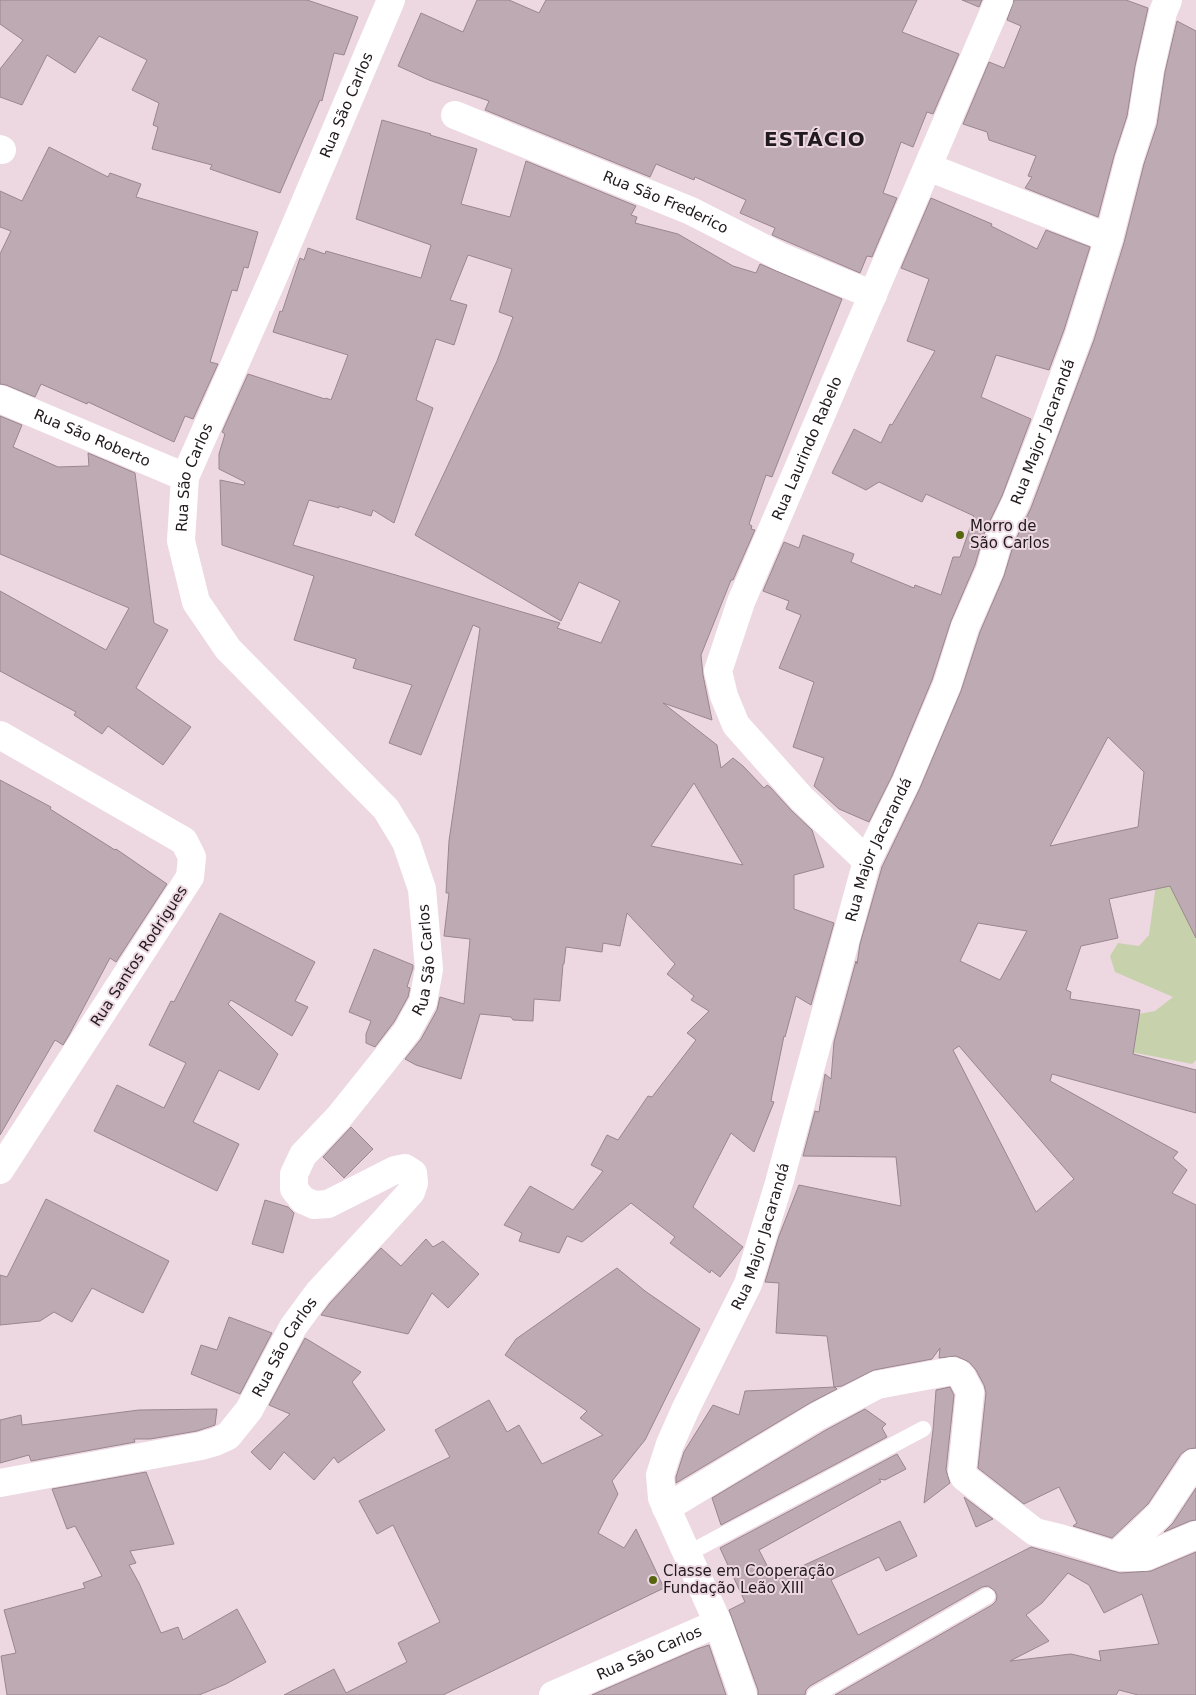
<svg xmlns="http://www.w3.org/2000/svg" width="1196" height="1695" viewBox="0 0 1196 1695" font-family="'DejaVu Sans',sans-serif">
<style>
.green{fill:#c7d2ad}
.building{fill:#beaab3;stroke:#99868f;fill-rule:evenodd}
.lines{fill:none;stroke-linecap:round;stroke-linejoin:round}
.service{stroke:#fff;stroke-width:16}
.minor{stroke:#fff;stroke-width:28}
.poi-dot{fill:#56660f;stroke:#edd8e2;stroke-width:2}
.labels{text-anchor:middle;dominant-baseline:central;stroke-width:4;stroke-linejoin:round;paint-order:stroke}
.street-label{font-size:15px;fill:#20191d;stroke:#edd8e2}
.poi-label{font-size:15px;fill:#20191d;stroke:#edd8e2;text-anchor:start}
.district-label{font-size:20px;font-weight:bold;letter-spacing:1px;fill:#20191d;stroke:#edd8e2}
</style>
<rect width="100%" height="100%" fill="#edd8e2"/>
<path class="green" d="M1196,879V1060L1192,1064L1106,1047L1122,1017L1155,1011L1173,997L1115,972L1110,956L1118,943L1139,946L1149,935L1156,884Z"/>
<path class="building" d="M0,0H307L358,17L344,55L334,53L322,101L320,100L280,193L210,169L212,165L152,149L158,127L153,125L159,103L132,90L147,60L99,36L75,73L47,55L22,105L0,97V69L23,40L0,24Z
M477,0H509L539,13L546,0H917L902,32L959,54L933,114L927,112L913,147L901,142L883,193L897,198L872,257L867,256L860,273L772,235L775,228L740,213L746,200L695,177L694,180L656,164L650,177L485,110L489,101L429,80L398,66L421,13L463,32Z
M962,0H982L979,7Z
M1014,0H1126L1148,8L1135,66L1127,116L1114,156L1098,217L1025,188L1032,177L1028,176L1036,156L989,140L987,132L963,124L989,62L1004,68L1021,26L1007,20Z
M1177,21L1196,31V938L1170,886L1109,899L1118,938L1081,946L1066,990L1071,992L1070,999L1140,1010L1133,1054L1196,1070V1113L1052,1074L1050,1081L1178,1152L1173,1158L1187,1170L1172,1193L1196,1205V1448L1188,1449L1181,1454L1148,1504L1112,1538L1073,1526L1077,1523L1059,1487L1024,1504L978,1468L986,1393L984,1385L976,1370L969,1362L956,1356L939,1358L940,1348L932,1359L874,1370L842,1386L834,1387L827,1336L776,1333L779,1283L765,1282L779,1236L799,1185L901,1206L896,1157L803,1156L815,1111L819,1112L825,1074L831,1079L834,1042L856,961L857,964L860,944L882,867L920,788L961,691L980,632L1004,576L1014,543L1031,508L1094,340L1124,243L1144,164L1157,125L1165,72ZM1108,737L1144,772L1138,827L1050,846ZM978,923L1027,931L1000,980L960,961ZM959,1046L1074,1179L1036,1212L953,1050Z
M382,120L431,134L430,135L477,149L461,204L510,217L526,161L636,206L631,215L637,217L635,223L678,234L733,266L756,273L760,264L842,299L772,477L766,475L749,524L752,526L751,529L755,530L733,580H731L701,655L703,675L712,720L663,703L717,745L721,768L733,758L743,766L764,788L767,785L770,787L791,810L812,830L824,867L794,875V909L834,923L811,1005L796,996L785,1037L784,1036L772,1095L771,1101L774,1102L754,1152L731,1133L693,1207L743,1247L720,1277L711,1270L710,1273L670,1243L675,1237L631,1203L582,1242L567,1236L559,1253L519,1241L522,1233L504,1225L530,1186L573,1210L603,1171L591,1165L607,1135L618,1140L648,1096L652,1097L696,1040L687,1033L709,1011L691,1000L694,996L667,974L675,964L627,913L620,946L603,943L602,952L566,947L564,964H563L560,1001L534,999L533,1021L513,1020L511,1017L480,1014L461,1079L416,1065L405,1059L421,1039L437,1010L440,997L464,1004L470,939L444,936L449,893H446L449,841L480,628L473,625L421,755L389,743L412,685L353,668L356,659L294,640L314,576L222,545L220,480L244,485L245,482L219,469V454L225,434L222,432L248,374L325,399L326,398L331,400L348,355L273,332L280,311L282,312L300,258L304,260L308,248L325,254L326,251L421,278L431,245L356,219ZM468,255L512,269L499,312L513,317L497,361L415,535L561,621L579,582L620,601L601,643L557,628L560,623L293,545L309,500L339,508V506L371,516L373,510L394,523L433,408L416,400L436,339L454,345L467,305L450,300ZM694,783L743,865L651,846Z
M49,147L108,177L110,173L141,184L136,197L258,232L248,268L244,267L237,291L232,290L210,362L218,364L193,419L185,416L174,442L88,402L87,404L41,384L35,397L6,385L0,384V254L11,231L0,227V191L22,201Z
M931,198L992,224L991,226L1037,249L1046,230L1090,247L1064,330L1049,370L996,355L981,397L1031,419L1002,496L985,531L975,565L951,621L932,680L892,776L869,822L839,809L814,786L824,758L793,747L814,682L779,668L801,615L786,609L789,601L763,591L784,542L799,548L803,535L854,554L851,562L914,588L915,585L941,595L953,557H960L974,516L926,494L922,502L879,482L866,490L832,473L854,429L881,443L890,424L892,425L935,351L907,341L929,279L901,268Z
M0,416L22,425L13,447L58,467L89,466L88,453L135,473L154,623L168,630L136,688L191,727L163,765L108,726L102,734L74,715L76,712L0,671V591L106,650L129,608L0,554Z
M0,780L51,807L50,809L115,850L116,849L167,884L116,962L110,958L69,1035L63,1045L55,1040L0,1135Z
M220,913L315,962L295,1001L308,1007L292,1036L231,1000L228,1004L278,1054L259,1090L219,1070L193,1122L239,1144L217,1191L94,1131L117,1085L164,1108L186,1063L149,1045L171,1001L174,1002Z
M374,949L413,965V968L407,987L410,988L408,997L394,1022L375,1047L366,1043V1034L371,1021L349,1012Z
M351,1127L373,1149L344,1178L323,1157Z
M46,1199L169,1261L143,1313L92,1288L72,1322L54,1312L40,1321L0,1325V1275L7,1277Z
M265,1200L288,1207L294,1213L283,1253L252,1244Z
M426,1239L433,1247L443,1241L479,1274L448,1308L432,1293L408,1334L321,1315L330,1303L381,1248L401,1266Z
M617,1268L645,1291L700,1329L645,1440L612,1481L618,1494L598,1533L624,1548L636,1529L664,1588L443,1695H284L334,1669L346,1693L407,1662L398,1643L440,1622L393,1525L377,1534L359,1501L450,1457L435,1430L489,1400L507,1432L519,1425L542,1464L603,1435L580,1418L587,1411L505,1355L516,1339Z
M229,1317L272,1333L240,1394L191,1374L201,1345L217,1350Z
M305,1338L361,1372L352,1382L385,1430L338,1463L334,1457L314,1480L284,1452L270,1470L251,1452L290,1414L269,1405Z
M835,1387L837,1389L810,1403L676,1483V1477L684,1452L713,1405L739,1415L745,1391Z
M950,1387L954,1395L946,1470L950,1483L924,1503L933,1430L936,1390Z
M217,1409L215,1425L197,1431L150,1439H134L135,1442L31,1461L29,1455L0,1463V1420L21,1415L22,1425L139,1410Z
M865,1409L886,1424L882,1428L887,1437L721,1525L712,1498L826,1430Z
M897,1454L906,1469L885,1480L879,1479L881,1482L759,1550L774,1579L900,1521L917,1556L886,1571L879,1557L831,1580L858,1635L1031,1547L1120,1573L1151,1571L1196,1552V1695H1138L1119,1690L1116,1695H835L992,1605L996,1601L997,1596L995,1591L988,1586L982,1587L810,1686L806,1690L805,1695H758V1690L729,1610L745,1602L720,1548ZM1068,1573L1089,1585L1104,1613L1142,1594L1159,1644L1099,1651L1101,1661L1071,1654L1010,1661L1049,1641L1026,1615L1042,1603Z
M146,1472L174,1544L130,1551L136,1563L129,1565L139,1583L161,1633L178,1627L183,1640L237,1609L266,1662L226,1684L199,1695H7L1,1656L16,1653L4,1610L85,1588L83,1583L102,1576L75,1526L67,1529L52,1489Z
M1196,1488V1520L1190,1521L1164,1532L1173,1523Z
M964,1497L993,1519L976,1527Z
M709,1645L726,1695H592L697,1649Z"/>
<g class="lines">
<path class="service" d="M687,1554L923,1429
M815,1695L987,1596"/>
<g class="minor">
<path id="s1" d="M455,115L691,211L781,257L873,295"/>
<path d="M0,149L2,150"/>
<path d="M928,167L1109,238"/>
<path id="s2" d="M0,399L185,477"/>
<path d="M0,735L184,841L192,857L190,877L0,1170"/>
<path id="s3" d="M867,861L802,799L736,725L724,696L718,671L741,602L999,0"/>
<path id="s4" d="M0,1483L201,1446L215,1442L228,1436L249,1410L293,1327L318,1293L382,1224L411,1192L414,1183L413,1173L405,1168L395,1170L328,1204L314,1205L303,1200L294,1189V1174L303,1155L339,1117L383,1062L407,1031L423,1002L429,969L422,889L406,842L386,809L228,649L196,602L181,541L185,477L273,278L391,0"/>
<path d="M666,1508L818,1416L877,1385L952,1371L958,1373L962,1377L970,1392L962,1472L964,1477L1035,1532L1060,1538L1120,1557H1145L1196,1535"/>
<path d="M1116,1556L1160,1514L1194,1463"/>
<path id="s5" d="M553,1695L718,1623"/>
<path id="s6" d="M743,1695L718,1623L662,1498L660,1475L670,1444L686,1408L748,1284L779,1183L867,861L906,782L947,685L965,627L990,570L999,538L1016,502L1042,435L1079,335L1109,238L1129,160L1142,120L1150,69L1163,12L1168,0"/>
</g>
</g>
<g class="poi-dot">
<circle cx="960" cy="535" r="5"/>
<circle cx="653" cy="1580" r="5"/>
</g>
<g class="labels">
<g class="street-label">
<text stroke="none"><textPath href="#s4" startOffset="1942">Rua São Carlos</textPath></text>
<text stroke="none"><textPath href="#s1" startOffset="228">Rua São Frederico</textPath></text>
<text stroke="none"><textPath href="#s6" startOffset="1351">Rua Major Jacarandá</textPath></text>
<text stroke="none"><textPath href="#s2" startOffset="100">Rua São Roberto</textPath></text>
<text stroke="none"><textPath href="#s3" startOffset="486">Rua Laurindo Rabelo</textPath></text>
<text stroke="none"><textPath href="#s4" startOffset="1538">Rua São Carlos</textPath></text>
<text stroke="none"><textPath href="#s6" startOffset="901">Rua Major Jacarandá</textPath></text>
<text transform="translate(139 956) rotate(-57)">Rua Santos Rodrigues</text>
<text stroke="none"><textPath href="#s4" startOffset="968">Rua São Carlos</textPath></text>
<text stroke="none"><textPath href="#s6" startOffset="496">Rua Major Jacarandá</textPath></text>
<text stroke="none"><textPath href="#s4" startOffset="339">Rua São Carlos</textPath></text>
<text stroke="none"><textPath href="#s5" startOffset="105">Rua São Carlos</textPath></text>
</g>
<g class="poi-label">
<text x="970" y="526">Morro de<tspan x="970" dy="17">São Carlos</tspan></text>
<text x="663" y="1571">Classe em Cooperação<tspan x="663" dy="17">Fundação Leão XIII</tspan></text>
</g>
<g class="district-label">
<text x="815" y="139">ESTÁCIO</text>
</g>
</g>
</svg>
